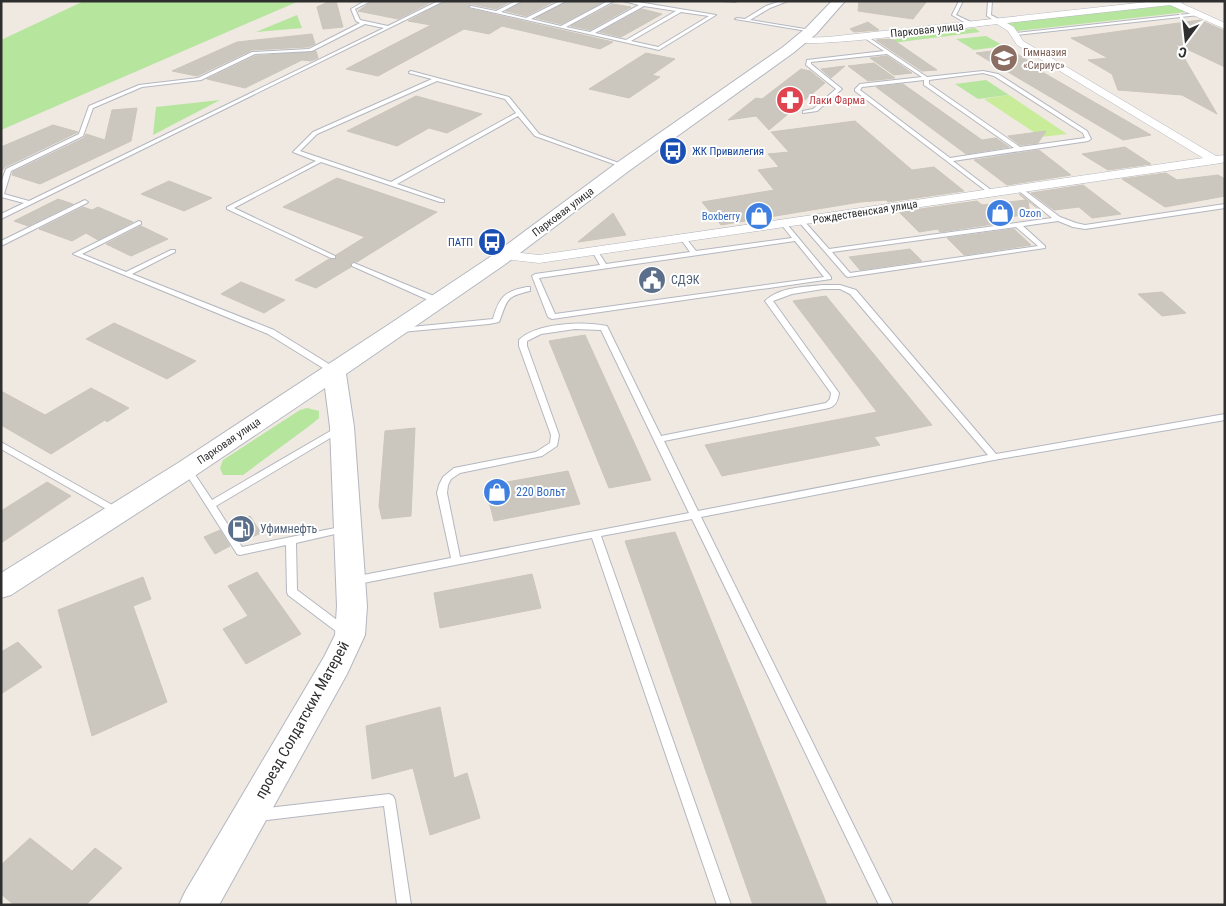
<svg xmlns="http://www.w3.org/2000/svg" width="1226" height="906" viewBox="0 0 1226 906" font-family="'Roboto Condensed',sans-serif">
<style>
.green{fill:#b6e59e}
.pitch{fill:#c9ec9a}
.building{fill:#cbc7bf;stroke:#cbc5ba}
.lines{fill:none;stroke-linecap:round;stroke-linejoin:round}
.lane-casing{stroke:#b4b7c1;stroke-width:2}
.street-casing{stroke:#b4b7c1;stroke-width:1}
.secondary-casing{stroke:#b4b7c1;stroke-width:2}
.lane{fill:#fff;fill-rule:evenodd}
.street{fill:#fff;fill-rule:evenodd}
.secondary{fill:#fff;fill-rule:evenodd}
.labels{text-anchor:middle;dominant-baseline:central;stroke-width:4;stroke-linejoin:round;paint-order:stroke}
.far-street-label{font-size:11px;fill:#2e2e2e;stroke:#fff}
.far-education-label{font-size:11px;fill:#785e54;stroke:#fff;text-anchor:start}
.far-health-label{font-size:11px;fill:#be3a42;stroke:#fff;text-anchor:start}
.far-transit-label{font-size:11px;fill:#164399;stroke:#fff;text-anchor:start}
.far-shop-label{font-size:11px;fill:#366cbe;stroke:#fff;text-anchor:start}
.service-label{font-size:12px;fill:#4e5e75;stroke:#fff;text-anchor:start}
.shop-label{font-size:12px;fill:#366cbe;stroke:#fff;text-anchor:start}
.near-street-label{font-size:15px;fill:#2e2e2e;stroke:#fff}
</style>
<rect width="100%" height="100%" fill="#efe9e1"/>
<path class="green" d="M84,1H299L1,130V40Z
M1173,5L1187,12L1017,31L1005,23Z
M297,15L302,28L256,32Z
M975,28L980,32L884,44L883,41Z
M986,36L1004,46L974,50L956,39Z
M986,80L1009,95L978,99L955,84Z
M220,100L153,135L156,107Z
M307,408L319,411V418L312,424L243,475H223L220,468L223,460L300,410Z"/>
<path class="pitch" d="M1009,95L1067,134L1041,137L984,99Z"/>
<path class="building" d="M330,1H336L343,27L323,29L317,7Z
M373,1H433L398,19L358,11Z
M446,1H511L496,9L471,4L467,8L613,42L600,49L502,26L489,34L464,29L378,76L346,69L431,25L408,21Z
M524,1H555L526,16L506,11Z
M568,1L603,2L561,24L536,18Z
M859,1H927L913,19L858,11Z
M613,4L631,7L590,30L571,26Z
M642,9L662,14L621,37L600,32Z
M1200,20L1225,31V67L1176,44L1217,114L1182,95L1118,90L1112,74L1088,60L1108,58L1071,38Z
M868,22L879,30L854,32L850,29Z
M312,34L315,44L308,47L252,50L197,76L172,71L237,42Z
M892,39L937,70L922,71L876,40Z
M1009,49L1042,69H1037L1151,135L1123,140L976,53Z
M316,51L318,58L311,61L302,60L245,88L207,79L255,56Z
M646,53L675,59L652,75L660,77L629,98L589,89Z
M887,56L912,73L894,75L870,58Z
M874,63L895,78L868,81L848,66Z
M845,66L831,78L821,69Z
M801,69L810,71L825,83L769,130L756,116L728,120L756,98L762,99Z
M903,84L982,140L996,138L1009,147L966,154L876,87Z
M416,96L482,114L447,133L429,128L397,146L347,131Z
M137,108L131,141L40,184L12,175L13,172L84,138L86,134L105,140L112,110Z
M855,121L912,170L934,167L964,191L888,202L886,200L860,202L721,225L702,202L774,190L758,170L779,167L768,154L789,152L771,132Z
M53,125L78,132L5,167L1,172V147Z
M1046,131L1038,143L1020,145L1008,136Z
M1125,147L1151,164L1108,170L1082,154Z
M1039,150L1071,175L1007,185L974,160Z
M1166,173L1177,180L1218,175L1225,179V196L1165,207L1122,179Z
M337,178L437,212L357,262H351V267L316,288L295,280L329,259H336V255L365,237L283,207Z
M169,181L212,198L184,211L141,194Z
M1083,185L1121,214L1092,218L1079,207L1054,210L1031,193Z
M1019,194H1020L1037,208L1028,201L1030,214L1001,218L1006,222L940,232L938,229L919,232L899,212L977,201L982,205L1026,200Z
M58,199L73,204L28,226L14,221Z
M83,207L92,210L98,207L133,222L98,240L86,233L72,241L39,229Z
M613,213L626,235L578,242Z
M141,226L168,239L131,256L106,244Z
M1014,229L1031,245L964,255L947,238Z
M910,249L922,261L860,270L849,257Z
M241,282L285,300L264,313L221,294Z
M1162,292L1186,313L1162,316L1138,294Z
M826,296L932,425L874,437L880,445L722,476L705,445L877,412L793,301Z
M114,323L196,361L167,379L86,339Z
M585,335L627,427L651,480L609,488L549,341Z
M91,388L129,408L107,422L105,420L51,454L1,425V391L45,415Z
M415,428L411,516L382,519L379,506L385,431Z
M568,471L580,504L494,521L485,486Z
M47,482L71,496L1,543V511Z
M250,516L261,533L241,542L230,525Z
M220,530L230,546L215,554L204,537Z
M675,532L827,905H753L625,541Z
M257,572L301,634L246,664L223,629L248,616L228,586Z
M532,574L541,608L440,628L434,593Z
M143,577L151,599L133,606L167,702L92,736L58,610Z
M18,642L42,667L1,694V652Z
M440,707L454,778L467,773L480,818L430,835L413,768L372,779L366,726Z
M30,838L72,871L95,848L122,868L86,905H14L1,894V865Z"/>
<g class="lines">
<g class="lane-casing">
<path id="lane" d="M365,1H371L355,9L360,20L388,26L438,1H444L1,219V214L24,203L1,197V183L6,169L79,134L89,106L139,85L198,78L252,52L309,49L360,23L356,21L351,9ZM365,24L384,28L29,201L4,194L11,171L83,136L93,108L142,87L201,80L255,54L312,51Z
M516,1H522L501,12L526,18L560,1H566L531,19L561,26L608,1H614L566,27L590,32L639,5L623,1H632L716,15L659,50L469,7L471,6L496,11ZM644,6L676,11L626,40L595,33ZM681,12L709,16L658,47L631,41Z
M721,1H737L735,2Z
M781,1H788L770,8L750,20L811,30L813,32L735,19L737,18L745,19L766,6Z
M959,1H963L956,15L975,24V26H971L952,15Z
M988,1H992L991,15L1002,21V23H998L987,16Z
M1197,13L1199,15L1015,35L1013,34L1015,33Z
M865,35L927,77L983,71L998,74L1087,131L1091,139L1088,141L953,161L995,193L990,194L855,91V89L860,84L922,77L887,54L811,62V64L842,89L817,111L803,113V111L813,109L836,89L806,65L807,60L884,51L863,37V36ZM983,73L994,76L1083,133L1085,138L1020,147L929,84V80ZM924,80V85L1014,148L950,158L860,90L862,87Z
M411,71L509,97L539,134L627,166L622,167L535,136L518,116L397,184L444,200V202H440L321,162L234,208L335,256V258H331L227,209V207L316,161L293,152L313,132L432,79L409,73V72ZM437,81L505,99L516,113L391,182L300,151L317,134Z
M1020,187L1060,217L1076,223L1085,225L1225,204V208L1085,229L1073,227L1058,221L1023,226L1045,246V248L848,277L846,276L799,222L800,221H804L829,249L1052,218L1018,190V188ZM1016,227L1038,246L850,273L832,252Z
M85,200L88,202L87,203L1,246V241Z
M139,221L141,222V224L82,254L126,272L171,250H175V252L132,274L274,330L337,369L338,371L337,373H331L268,334L73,254Z
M784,222L786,223L831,277V279L552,319L548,317L532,276L535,274L600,265L592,251L595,249L597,250L606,264L690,252L680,238L683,236L685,237L696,251L792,238L781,224ZM795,241L824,277L555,314L539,278Z
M354,263L441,299L442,301L438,303H435L352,266V264Z
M823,285H840L856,290L996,454L1225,414V420L994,460L701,517L893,905H879L692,519L601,536L731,905H717L592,538L353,585L349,584L348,581L349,578L353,577L451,558L437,493L439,485L443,477L454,468L536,452L550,443L551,435L519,346V340C536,323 584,321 607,326L661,436L826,403L830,399L831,393L765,301C779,287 805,287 823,285ZM823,289H840L850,294L988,455L698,511L664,441L829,408C836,406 838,400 839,393L773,301L792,294ZM575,329L601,330L689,513L460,557L447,493L448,485L451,479L460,473L542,456L557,446L559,435L527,346V341L541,334Z
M527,287H530V291C504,297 508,300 499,322L489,324L401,332L397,330L401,328L493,319C499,297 505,291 527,287Z
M339,426L343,429L342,431L216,506L242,547L345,526L348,527L350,529L348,531L296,543L297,590L349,629L350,632L349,635L345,636L341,635L288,595L287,592L286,545L240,555L237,554L183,469L184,467H190L212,500Z
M1,442L121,510L123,512L121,514H115L1,449Z
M389,794L393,796L395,800L411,905H397L384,806L259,821L255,819L253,815L255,811L259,809Z"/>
</g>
<g class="street-casing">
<path id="street" d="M1156,1H1185L1181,3L1225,23V29L1170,5L1007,23L1014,27L1023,41L1216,156L1225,155V162L1221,163L539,263L504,259L497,255L504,251L539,255L1203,158L1017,45L1008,31L997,24C971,27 805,50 794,41L799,38L828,37Z"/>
</g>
<g class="secondary-casing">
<path id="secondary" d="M832,1H845L816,34L793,53L630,170L504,265L346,374L354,427L367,606L365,635L347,674L219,905H179L185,892L324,657L335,635L337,606L330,427L325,388L196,475L11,595L1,598V573L178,463L388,325L490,257L618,162L783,47L806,28Z"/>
</g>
<use href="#lane" class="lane"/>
<use href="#street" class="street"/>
<use href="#secondary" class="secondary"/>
</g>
<defs>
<g id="school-disc" transform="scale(1.4375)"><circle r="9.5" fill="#8d6e63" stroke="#fff"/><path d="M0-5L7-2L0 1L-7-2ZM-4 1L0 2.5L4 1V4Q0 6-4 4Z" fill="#fff"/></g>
<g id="pharmacy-disc" transform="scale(1.4375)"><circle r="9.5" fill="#e0444e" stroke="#fff"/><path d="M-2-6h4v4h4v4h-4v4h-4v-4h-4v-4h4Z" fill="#fff"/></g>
<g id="bus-disc" transform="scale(1.4375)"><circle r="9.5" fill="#1a4fb4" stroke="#fff"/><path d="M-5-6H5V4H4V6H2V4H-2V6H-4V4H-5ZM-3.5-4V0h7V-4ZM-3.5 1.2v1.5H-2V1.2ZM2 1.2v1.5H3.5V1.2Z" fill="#fff"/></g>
<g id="shop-disc" transform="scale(1.4375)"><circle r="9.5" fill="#3f7fe0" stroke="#fff"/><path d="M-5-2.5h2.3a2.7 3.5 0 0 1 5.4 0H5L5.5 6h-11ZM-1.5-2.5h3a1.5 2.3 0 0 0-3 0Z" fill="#fff"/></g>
<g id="civic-disc" transform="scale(1.4375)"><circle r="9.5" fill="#5c6f8a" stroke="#fff"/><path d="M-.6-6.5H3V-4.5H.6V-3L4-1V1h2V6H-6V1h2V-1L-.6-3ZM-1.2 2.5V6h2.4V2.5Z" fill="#fff"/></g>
<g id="fuel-disc" transform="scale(1.4375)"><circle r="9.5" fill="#5c6f8a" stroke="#fff"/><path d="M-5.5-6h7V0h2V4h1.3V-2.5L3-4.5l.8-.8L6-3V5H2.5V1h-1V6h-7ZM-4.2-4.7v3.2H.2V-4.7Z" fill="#fff"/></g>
</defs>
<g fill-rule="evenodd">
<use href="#school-disc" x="1004" y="58"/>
<use href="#pharmacy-disc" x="790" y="100"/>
<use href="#bus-disc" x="673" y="151"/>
<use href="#shop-disc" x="1000" y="213"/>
<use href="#shop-disc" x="759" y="216"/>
<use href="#bus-disc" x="492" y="242"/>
<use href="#civic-disc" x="652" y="280"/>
<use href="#shop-disc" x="497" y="492"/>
<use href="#fuel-disc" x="241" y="529"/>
</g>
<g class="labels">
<g class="far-street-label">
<text transform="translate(927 30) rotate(-6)">Парковая улица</text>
<text transform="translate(563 212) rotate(-37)">Парковая улица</text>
<text transform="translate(865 212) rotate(-9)">Рождественская улица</text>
<text transform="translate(229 441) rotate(-34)">Парковая улица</text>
</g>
<g class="far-education-label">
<text x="1023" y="52">Гимназия<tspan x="1023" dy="13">«Сириус»</tspan></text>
</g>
<g class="far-health-label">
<text x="809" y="100">Лаки Фарма</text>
</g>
<g class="far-transit-label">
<text x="692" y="151">ЖК Привилегия</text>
<text x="473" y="242" text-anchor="end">ПАТП</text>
</g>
<g class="far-shop-label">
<text x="1019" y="213">Ozon</text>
<text x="740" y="216" text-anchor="end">Boxberry</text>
</g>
<g class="service-label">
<text x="671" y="280">СДЭК</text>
<text x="260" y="529">Уфимнефть</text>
</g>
<g class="shop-label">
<text x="516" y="492">220 Вольт</text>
</g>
<g class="near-street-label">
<text transform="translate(302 720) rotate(-61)">проезд Солдатских Матерей</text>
</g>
</g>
<rect width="1226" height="906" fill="none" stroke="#2e2e2e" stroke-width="5"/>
<g transform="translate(1186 40) rotate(195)" stroke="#ffffff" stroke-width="4" paint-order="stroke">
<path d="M0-4L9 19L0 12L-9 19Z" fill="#2e2e2e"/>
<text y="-8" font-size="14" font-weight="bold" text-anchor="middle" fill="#2e2e2e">С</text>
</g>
</svg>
